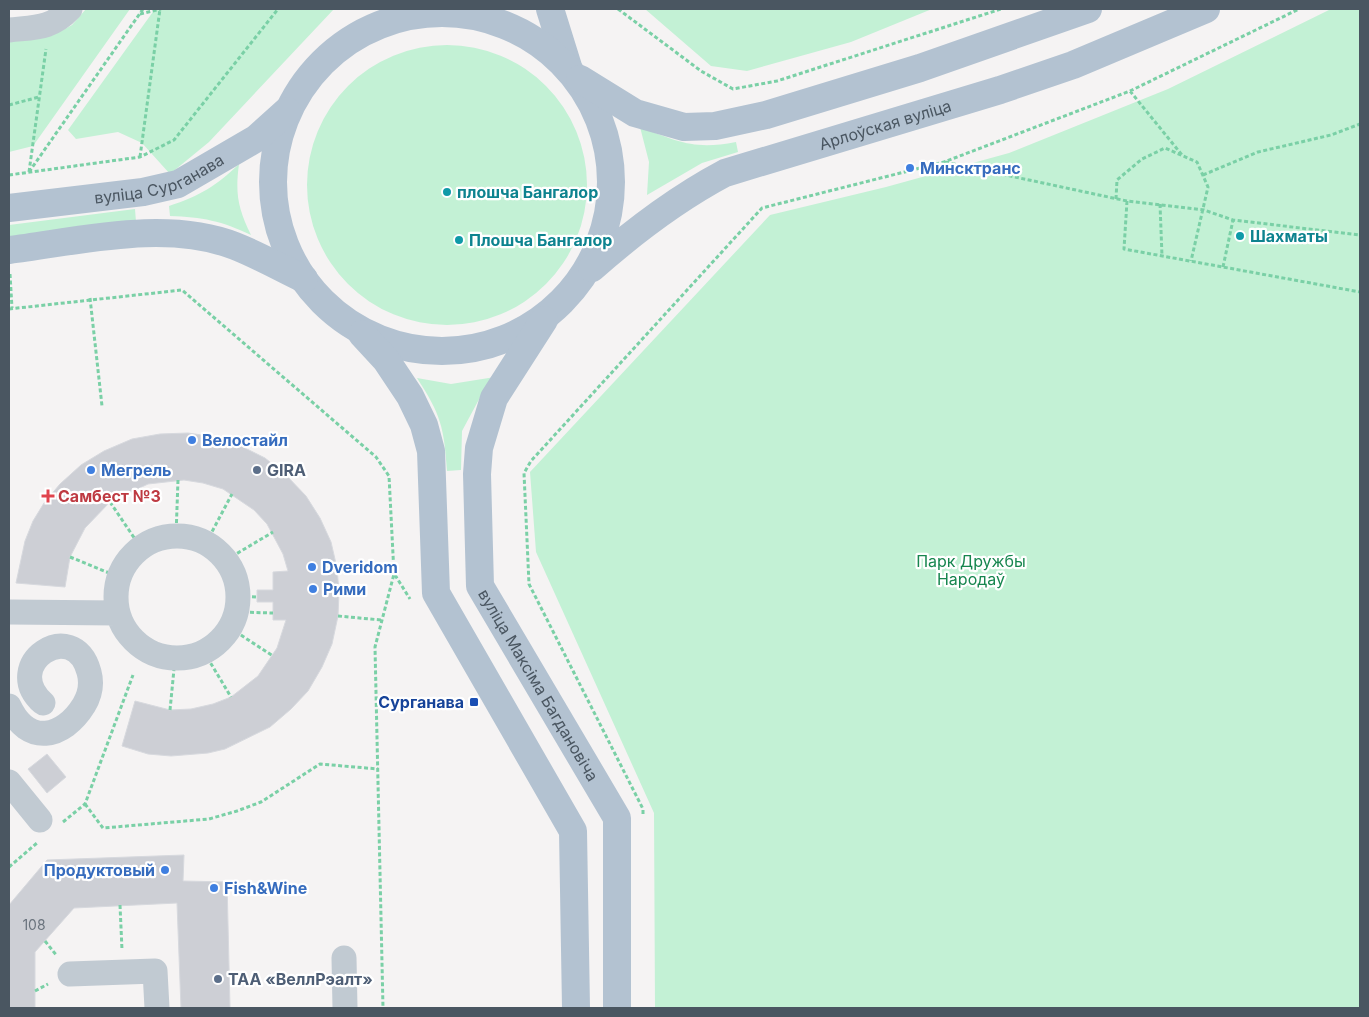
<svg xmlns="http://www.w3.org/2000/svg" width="1369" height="1017" viewBox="0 0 1369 1017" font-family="Inter,sans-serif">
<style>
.green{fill:#c3f1d5}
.building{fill:#cdcfd5;stroke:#d7d9de}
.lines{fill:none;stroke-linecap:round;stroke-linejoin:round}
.path{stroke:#7ad0a6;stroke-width:3;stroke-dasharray:4 2.5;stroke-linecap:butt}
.minor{stroke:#c1cad2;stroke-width:25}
.major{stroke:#b3c2d1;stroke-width:28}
.shop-dot{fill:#3f7fe0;stroke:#fff;stroke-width:2}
.culture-dot{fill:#0f9aa8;stroke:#fff;stroke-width:2}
.service-dot{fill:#5c6f8a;stroke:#fff;stroke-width:2}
.health-dot{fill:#e0444e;stroke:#fff;stroke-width:2}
.transit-dot{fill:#1a4fb4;stroke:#fff;stroke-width:2}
.labels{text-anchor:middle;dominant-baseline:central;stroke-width:4.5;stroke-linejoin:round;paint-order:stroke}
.number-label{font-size:14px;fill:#6b747e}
.street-label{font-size:16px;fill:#4a5661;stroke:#fff}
.shop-label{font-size:16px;font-weight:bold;fill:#366cbe;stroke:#fff;text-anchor:start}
.culture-label{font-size:16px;font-weight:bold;fill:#0d838f;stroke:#fff;text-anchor:start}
.service-label{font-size:16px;font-weight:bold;fill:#4e5e75;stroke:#fff;text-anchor:start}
.health-label{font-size:16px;font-weight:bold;fill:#be3a42;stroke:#fff;text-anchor:start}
.park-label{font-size:16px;fill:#17864f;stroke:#fff}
.transit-label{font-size:16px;font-weight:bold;fill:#164399;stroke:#fff;text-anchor:end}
</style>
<rect width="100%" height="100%" fill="#f5f3f3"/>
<path class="green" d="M86,9H130L33,146L9,152V40L63,30L72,25Z
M155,9H334L209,142L170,174L142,143L118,132L76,139L68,130Z
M645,9H932L851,42L747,71L711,66Z
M1331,9H1360V1008H655L654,813L536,552L530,472L770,215L886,187L1009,153L1168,89Z
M307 185a140 140 0 1 1 280 0a140 140 0 1 1-280 0Z
M640,127C679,142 694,150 736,142L738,152L702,163L647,195L649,162Z
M239,164C235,194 238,208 251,235C222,221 202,217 170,216L169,206C200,196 216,186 239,164Z
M135,209L136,222L9,239V225Z
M495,377L484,390L462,431L461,470L447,471C444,427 441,415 417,378L451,384Z"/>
<path class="building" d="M188,433L215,437L241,446L265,458L286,475L306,496L320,518L331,542L337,568L339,592L338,616L332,644L322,667L308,691L291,709L270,727L225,749L208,753L171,756L148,754L122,746L135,701L170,710L191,709L213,704L231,697L258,676L277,648L286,620H273V602H257V590H273V572L288,571L283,554L267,524L254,510L223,489L203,483L184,480L148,484L110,502L85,528L70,557L65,587L16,583L25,541L33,521L44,503L60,484L81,465L104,451L132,439L160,434Z
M47,754L66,777L47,793L28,769Z
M184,855L183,881L227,882L230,1008H181L177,903L74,908L35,952V1008H9V905L47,860Z"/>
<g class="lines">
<path class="path" d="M618,9L701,71L733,89L777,81L1001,9
M140,14L161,9
M1130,91L1182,155
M9,105L39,97
M140,157L160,9
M945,162L1127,201L1204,210L1233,220L1360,235
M29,172L143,9
M29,172L46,49
M9,175L140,157L174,140L278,9
M1203,175L1258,152L1331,135L1360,124
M1116,199L1117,180L1142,159L1165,148L1197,162L1208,187L1191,261
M1127,201L1124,249L1360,292
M1160,204L1162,256
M1223,267L1233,220
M10,274L12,308
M90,298L102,406
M9,309L182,290L376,457L389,476L394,574L375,647L383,1008
M110,502L141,548
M176,536L178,480
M206,543L232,494
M70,557L119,577
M226,560L273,532
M395,575L410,599
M239,596L257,597
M237,612L273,613
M338,616L381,620
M230,628L273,656
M204,652L231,697
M170,710L175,659
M85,804L103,828L209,819L237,811L261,802L320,764L378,769
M643,814V809L529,584L524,473L531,461L762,208L944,162L1130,91L1299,9
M63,822L85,804L133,675
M9,867L37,843
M120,905L122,950
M45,941L57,956
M35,991L48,984"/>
<path class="minor" d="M9,30C35,27 51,29 70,9
M116 597a61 61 0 1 1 122 0a61 61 0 1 1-122 0Z
M9,612L117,613
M9,706C28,746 63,739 84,705C90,695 92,683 89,672C73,615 0,665 43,703
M9,782L40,820
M344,958L345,1008
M70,974L155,971L157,1008"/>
<g class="major">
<path d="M550,9L569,70"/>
<circle cx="442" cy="182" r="169"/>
<path d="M580,79L635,113L684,127L715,126L766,115L920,68L1088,9"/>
<path id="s1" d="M9,208L143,192L178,184L257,138L287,111"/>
<path d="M9,250C80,241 166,219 235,246C258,255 281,268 304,279"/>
<path id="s2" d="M592,268C634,231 676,199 725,173L1000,90L1073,65L1206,9"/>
<path id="s3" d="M544,320L494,398L479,448L477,474L480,586L617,818V1008"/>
<path d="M362,334L386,360L410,396L424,425L431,451L436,593L573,831L576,1008"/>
</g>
</g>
<g class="shop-dot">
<circle cx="910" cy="168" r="5"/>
<circle cx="192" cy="440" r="5"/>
<circle cx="91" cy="470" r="5"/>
<circle cx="312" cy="567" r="5"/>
<circle cx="313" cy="589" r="5"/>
<circle cx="165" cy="870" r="5"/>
<circle cx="214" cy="888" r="5"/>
</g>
<g class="culture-dot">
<circle cx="447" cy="192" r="5"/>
<circle cx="1240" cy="236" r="5"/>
<circle cx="459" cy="240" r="5"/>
</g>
<g class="service-dot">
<circle cx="257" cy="470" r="5"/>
<circle cx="218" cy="979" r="5"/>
</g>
<path class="health-dot" d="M45.5 488.5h5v5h5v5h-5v5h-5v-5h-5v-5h5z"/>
<rect class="transit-dot" x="469" y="697" width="10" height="10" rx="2.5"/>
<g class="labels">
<g class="number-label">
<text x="34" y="924">108</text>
</g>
<g class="street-label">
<text stroke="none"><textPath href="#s2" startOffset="331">Арлоўская вуліца</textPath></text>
<text stroke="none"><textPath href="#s1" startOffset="154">вуліца Сурганава</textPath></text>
<text stroke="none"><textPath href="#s3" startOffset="398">вуліца Максіма Багдановіча</textPath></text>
</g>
<g class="shop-label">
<text x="920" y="168">Минсктранс</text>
<text x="202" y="440">Велостайл</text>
<text x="101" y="470">Мегрель</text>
<text x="322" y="567">Dveridom</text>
<text x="323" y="589">Рими</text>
<text x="155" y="870" text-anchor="end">Продуктовый</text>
<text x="224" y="888">Fish&amp;Wine</text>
</g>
<g class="culture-label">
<text x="457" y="192">плошча Бангалор</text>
<text x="1250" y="236">Шахматы</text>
<text x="469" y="240">Плошча Бангалор</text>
</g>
<g class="service-label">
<text x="267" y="470">GIRA</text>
<text x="228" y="979">ТАА «ВеллРэалт»</text>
</g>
<g class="health-label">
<text x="58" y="496">Самбест №3</text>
</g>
<g class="park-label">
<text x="971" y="561">Парк Дружбы<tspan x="971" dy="18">Народаў</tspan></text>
</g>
<g class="transit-label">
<text x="464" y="702">Сурганава</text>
</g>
</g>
<rect width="1369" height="1017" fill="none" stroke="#4a5661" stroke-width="20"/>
</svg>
